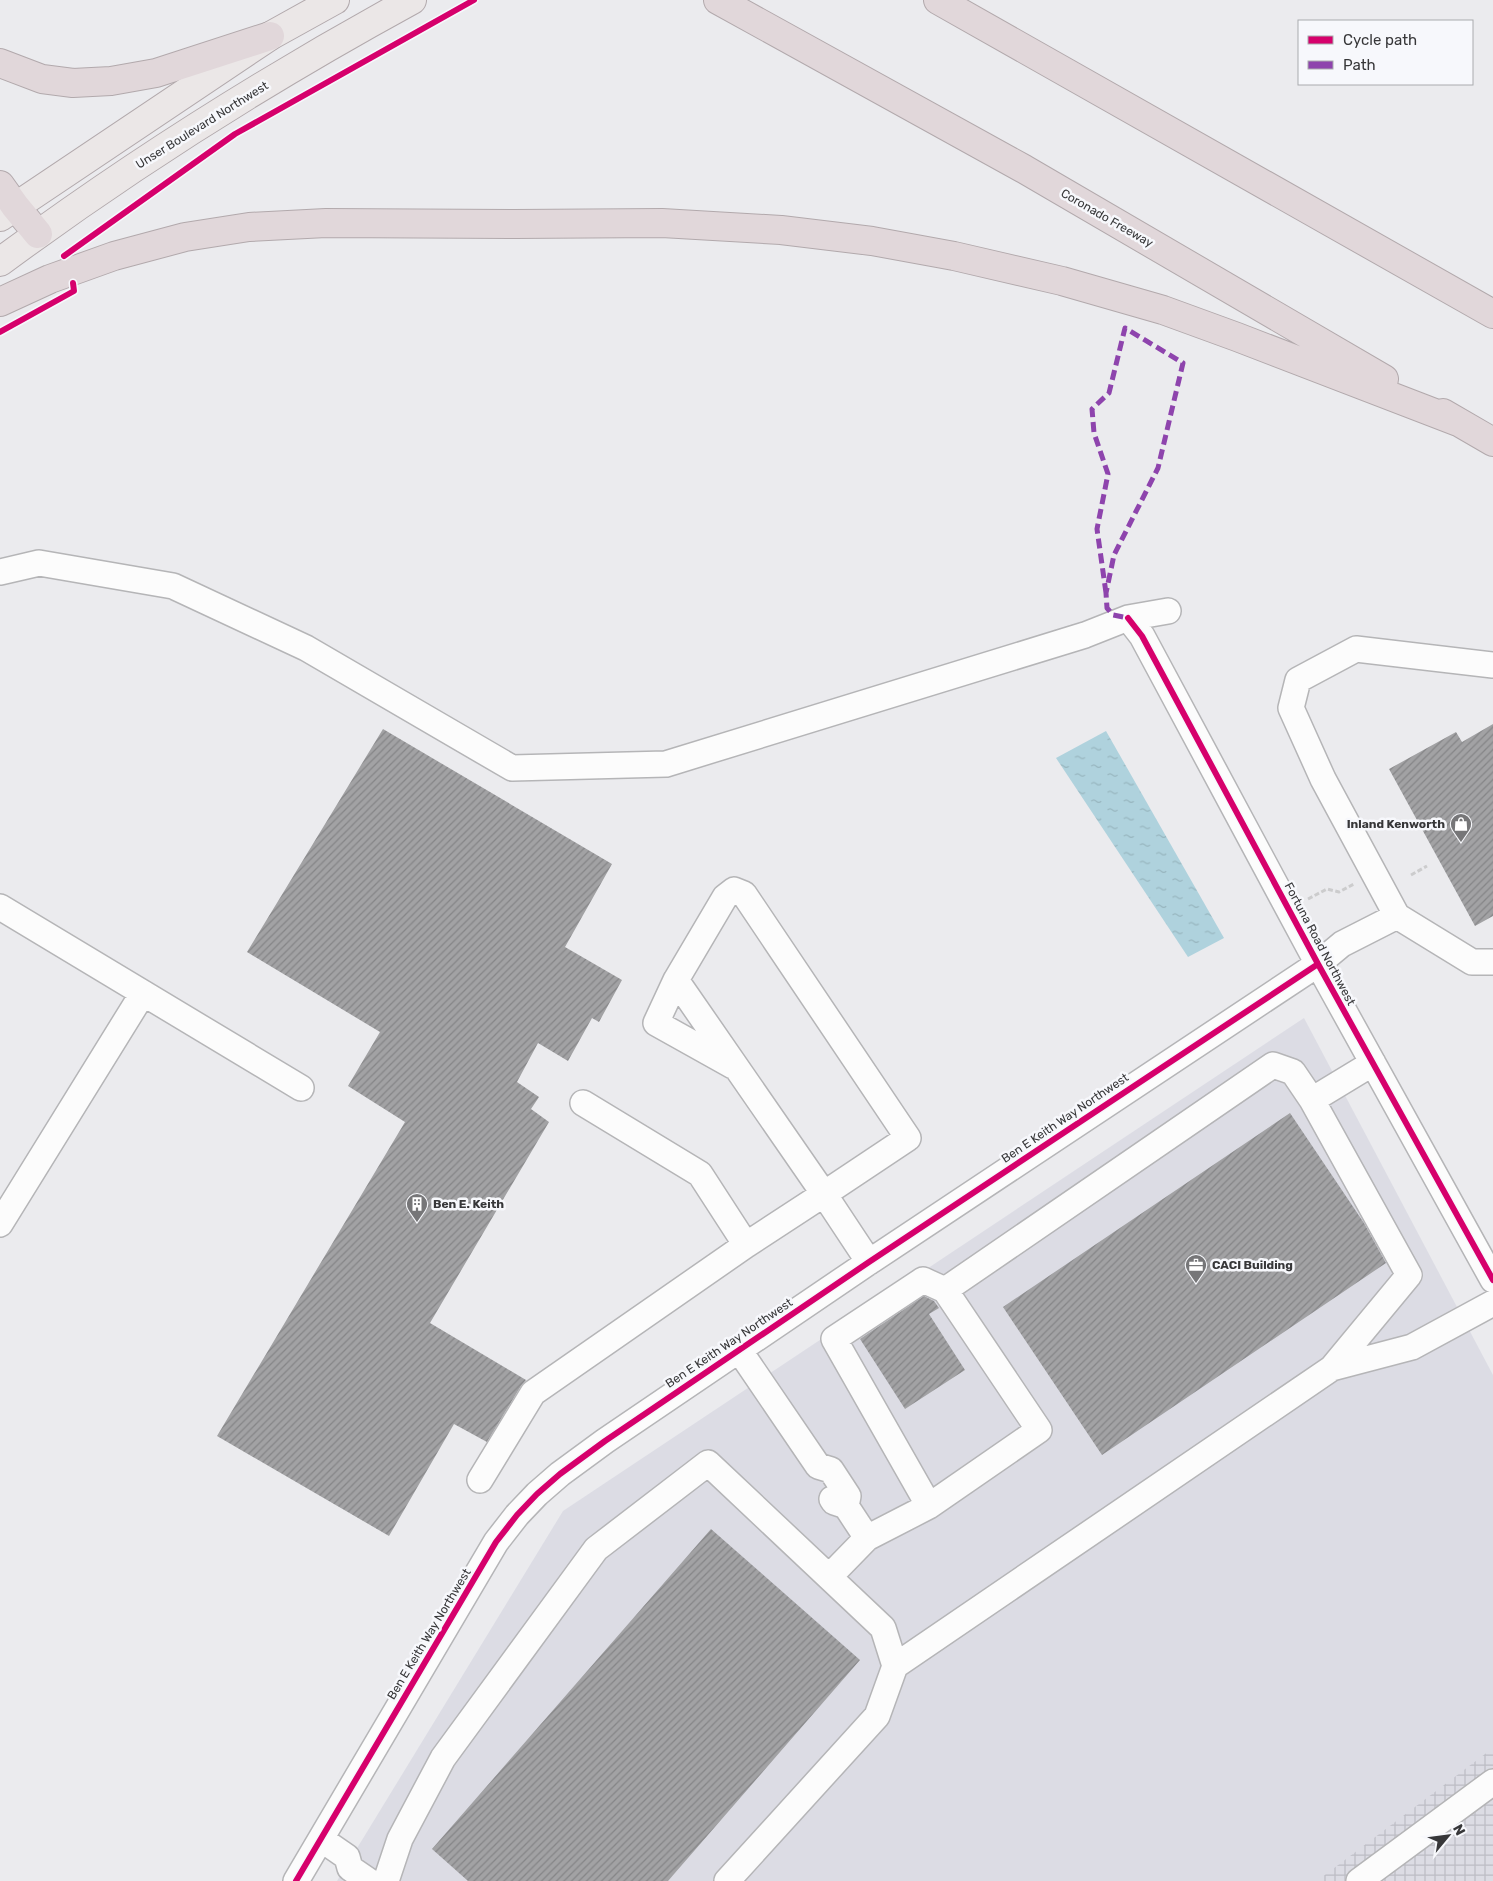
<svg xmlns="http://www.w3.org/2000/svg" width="1493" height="1881" viewBox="0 0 1493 1881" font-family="Rubik,sans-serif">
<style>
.built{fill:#dcdce4}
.industrial{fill:url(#industrial-grid)}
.water{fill:url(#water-ripples)}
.building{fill:url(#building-hatch)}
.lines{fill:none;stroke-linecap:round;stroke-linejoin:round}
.minor-casing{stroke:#b5b5b7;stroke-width:28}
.major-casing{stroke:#b2a9ac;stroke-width:30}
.highway-casing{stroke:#b2a9ac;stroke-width:30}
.path{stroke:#cccccd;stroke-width:3;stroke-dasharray:5 2.5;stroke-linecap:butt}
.minor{stroke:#fcfcfc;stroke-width:25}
.major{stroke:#ebe7e7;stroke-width:28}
.highway{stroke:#e1d7da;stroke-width:28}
.quiet{stroke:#8e44ad;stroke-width:5;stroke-dasharray:10 5;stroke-linecap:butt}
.cycleway-casing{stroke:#f7f8fc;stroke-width:9}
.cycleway{stroke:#d6006c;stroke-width:6}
.labels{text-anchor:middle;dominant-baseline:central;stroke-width:5;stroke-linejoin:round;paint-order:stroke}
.street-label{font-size:12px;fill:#373739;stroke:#f7f8fc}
.poi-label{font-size:12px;font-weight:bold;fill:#373739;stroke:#f7f8fc;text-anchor:start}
</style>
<defs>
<pattern id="industrial-grid" width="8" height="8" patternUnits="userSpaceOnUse" patternTransform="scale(1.25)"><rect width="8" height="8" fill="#dcdce4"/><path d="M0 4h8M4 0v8" fill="none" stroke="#bdbdc4"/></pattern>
<pattern id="water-ripples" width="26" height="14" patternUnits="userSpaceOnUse" patternTransform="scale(1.25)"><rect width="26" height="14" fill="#afd2dd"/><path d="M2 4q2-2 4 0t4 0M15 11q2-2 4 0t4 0" fill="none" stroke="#97b5be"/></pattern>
<pattern id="building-hatch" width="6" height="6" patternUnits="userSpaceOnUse" patternTransform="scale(1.25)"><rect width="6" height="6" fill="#a2a2a4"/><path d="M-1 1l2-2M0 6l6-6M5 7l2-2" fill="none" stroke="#858587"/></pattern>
</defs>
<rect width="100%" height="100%" fill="#ebebee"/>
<path class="built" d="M1304,1018L1493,1375V1772L1385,1881H337L563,1511Z"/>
<path class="industrial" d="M1493,1748V1881H1317Z"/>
<path class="water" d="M1106,731L1224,938L1188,957L1056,758Z"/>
<path class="building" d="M1493,724V916L1475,926L1389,769L1456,732L1462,742Z
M383,729L612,864L565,947L622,980L599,1022L592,1018L568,1061L538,1043L517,1082L539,1097L531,1109L549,1122L430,1323L526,1380L521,1386L487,1442L454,1424L389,1536L217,1436L405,1122L348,1086L380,1032L247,952Z
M1290,1113L1364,1223L1386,1263L1102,1455L1003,1307Z
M924,1296L934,1301L939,1308L929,1314L965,1370L905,1409L860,1339Z
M711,1529L860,1660L668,1881H468L432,1849Z"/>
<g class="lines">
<g class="minor-casing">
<path id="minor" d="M0,572L39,563L173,586L306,648L512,768L666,764L1085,635L1128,618L1168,611
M1128,618L1142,636L1318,964L1493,1280
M1493,665L1356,649L1298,680L1291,708L1323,779L1397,916L1472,962H1493
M734,890L744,894L908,1138L824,1194L676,980L725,897Z
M0,907L301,1088
M676,980L656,1023L733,1066
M1312,1100L1409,1275L1332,1368L1412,1347L1493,1303
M583,1103L700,1174L746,1245
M0,1224L143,993
M739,1350L818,1466L831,1470L848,1496L846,1506
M480,1480L533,1393L746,1245L824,1194L869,1262
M929,1506L834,1339L923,1280L945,1290
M867,1538L929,1506L1039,1430L945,1290L1273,1065L1293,1072L1312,1100L1373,1063
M829,1577L867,1538L846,1506L834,1502L832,1499
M895,1666L1332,1368
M321,1839L347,1857L350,1868L369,1881
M296,1881L496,1542L517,1515L537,1494L560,1474L605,1441L869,1262L1318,964L1342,944L1397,916
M386,1881L400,1839L443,1758L596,1549L708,1463L883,1628L895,1666L877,1716L727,1881
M1359,1881L1493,1782"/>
</g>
<g class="major-casing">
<path id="major" d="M0,217L270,36L335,0
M0,262C131,165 269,78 412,0"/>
</g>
<g class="highway-casing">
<path id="highway" d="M718,0L1024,169L1384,379
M938,0L1493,314
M0,63L42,79L73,83L111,81L156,73L270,36
M0,185L15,206L38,234
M0,302L50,279L114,256L185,237L249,227L326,223L515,224L662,223L781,230L872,241L954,256L1062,281L1163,310L1237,337L1458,422
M1443,413L1493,442"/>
</g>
<path class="path" d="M1411,875L1427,866
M1308,899L1327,889L1339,892L1354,884"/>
<use href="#minor" class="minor"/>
<use href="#major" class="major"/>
<use href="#highway" class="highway"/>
<path class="quiet" d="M1106,593L1097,529L1108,474L1094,433L1092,409L1109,393L1125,328L1183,363L1158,468L1114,555L1106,593L1107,608L1113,615L1128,618"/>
<g class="cycleway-casing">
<path id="cycleway" d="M64,256L235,134L474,0
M0,332L74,291L73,283
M1128,618L1142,636L1318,964L1493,1280
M296,1881L496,1542L517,1515L537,1494L560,1474L605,1441L869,1262L1318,964"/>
</g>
<use href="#cycleway" class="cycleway"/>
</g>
<defs>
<g id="shop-pin" transform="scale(1.125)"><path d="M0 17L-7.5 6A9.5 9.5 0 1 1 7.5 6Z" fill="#767678" stroke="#f7f8fc"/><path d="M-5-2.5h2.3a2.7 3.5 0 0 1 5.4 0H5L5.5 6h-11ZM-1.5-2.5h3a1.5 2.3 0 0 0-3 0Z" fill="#fff"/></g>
<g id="building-pin" transform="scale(1.125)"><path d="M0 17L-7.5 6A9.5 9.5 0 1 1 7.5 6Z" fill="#767678" stroke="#f7f8fc"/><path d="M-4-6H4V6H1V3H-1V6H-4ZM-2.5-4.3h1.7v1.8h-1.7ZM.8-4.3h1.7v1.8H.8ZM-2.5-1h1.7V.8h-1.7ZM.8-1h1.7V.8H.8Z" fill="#fff"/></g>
<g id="office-pin" transform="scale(1.125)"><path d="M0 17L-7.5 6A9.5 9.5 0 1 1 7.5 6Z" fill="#767678" stroke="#f7f8fc"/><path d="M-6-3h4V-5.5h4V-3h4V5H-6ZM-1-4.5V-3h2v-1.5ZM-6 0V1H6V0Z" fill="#fff"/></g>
</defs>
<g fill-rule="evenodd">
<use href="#shop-pin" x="1461" y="824"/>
<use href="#building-pin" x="417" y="1204"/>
<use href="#office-pin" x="1196" y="1265"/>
</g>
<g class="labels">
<g class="street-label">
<text transform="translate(202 125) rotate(-32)">Unser Boulevard Northwest</text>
<text transform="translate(1107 218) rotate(30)">Coronado Freeway</text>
<text transform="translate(1320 944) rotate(62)">Fortuna Road Northwest</text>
<text transform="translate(1065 1118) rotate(-34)">Ben E Keith Way Northwest</text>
<text transform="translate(729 1343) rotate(-34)">Ben E Keith Way Northwest</text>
<text transform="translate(429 1634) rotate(-59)">Ben E Keith Way Northwest</text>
</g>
<g class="poi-label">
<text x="1445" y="824" text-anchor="end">Inland Kenworth</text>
<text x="433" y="1204">Ben E. Keith</text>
<text x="1212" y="1265">CACI Building</text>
</g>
</g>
<rect x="1298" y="20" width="175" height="65" fill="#f7f8fc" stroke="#aaabae"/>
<rect x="1308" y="36" width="25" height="8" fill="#d6006c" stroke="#aaabae"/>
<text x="1343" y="45" font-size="15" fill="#373739">Cycle path</text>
<rect x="1308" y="61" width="25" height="8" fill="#8e44ad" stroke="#aaabae"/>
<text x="1343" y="70" font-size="15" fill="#373739">Path</text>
<g transform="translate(1448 1836) rotate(61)" stroke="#f7f8fc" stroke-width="4" paint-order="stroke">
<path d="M0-4L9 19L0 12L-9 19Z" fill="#373739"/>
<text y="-8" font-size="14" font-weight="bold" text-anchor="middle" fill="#373739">N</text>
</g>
</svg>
